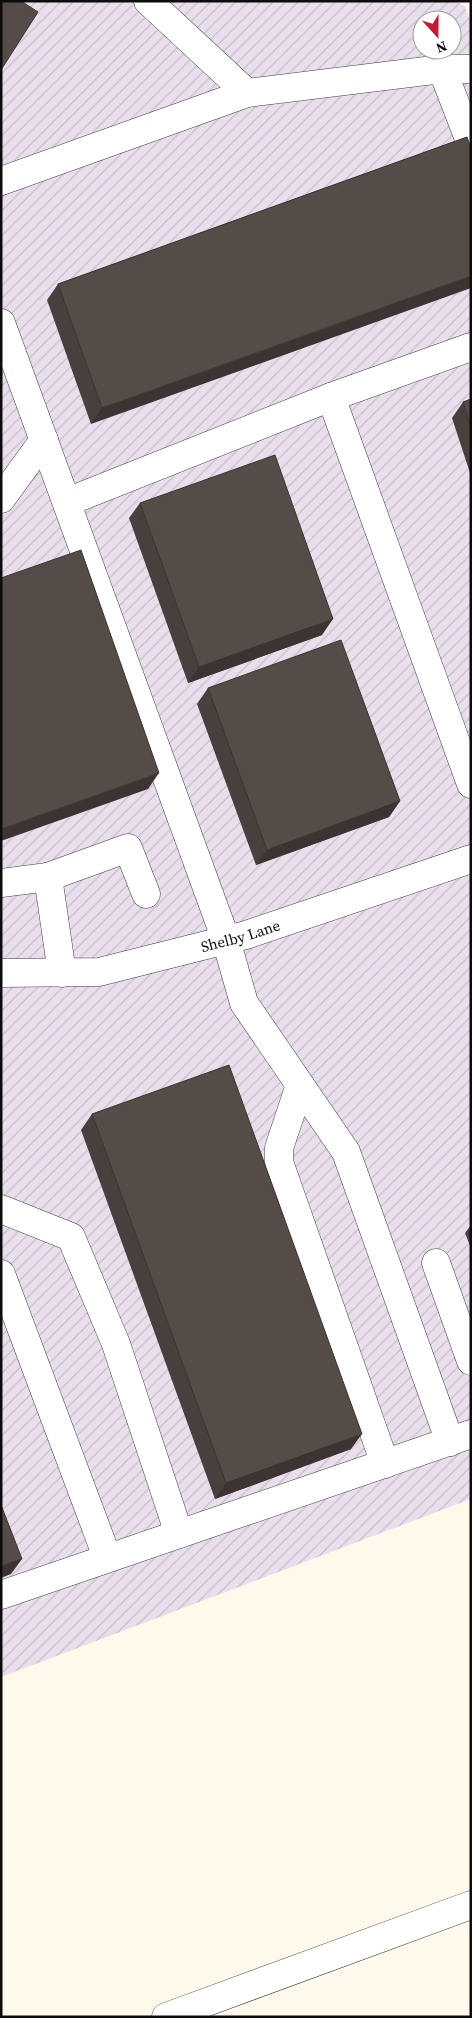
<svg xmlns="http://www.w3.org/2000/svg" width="472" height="2018" viewBox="0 0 472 2018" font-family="'Source Serif 4',serif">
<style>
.industrial{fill:url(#industrial-furrows);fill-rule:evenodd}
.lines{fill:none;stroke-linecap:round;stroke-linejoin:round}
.minor-casing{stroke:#3f3f3f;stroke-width:29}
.minor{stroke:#fff;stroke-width:28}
.wall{fill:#49403d}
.shaded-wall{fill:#3c3432}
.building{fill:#554b47;stroke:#3c3432}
.labels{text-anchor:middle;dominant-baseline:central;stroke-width:5;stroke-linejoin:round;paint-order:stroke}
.street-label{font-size:15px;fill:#0c0c0c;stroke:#fff}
</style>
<defs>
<pattern id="industrial-furrows" width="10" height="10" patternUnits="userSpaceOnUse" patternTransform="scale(1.25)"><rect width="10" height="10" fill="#e9dfec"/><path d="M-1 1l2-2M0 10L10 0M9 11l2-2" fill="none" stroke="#c7bec9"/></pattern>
</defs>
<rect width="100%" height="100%" fill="#fff9eb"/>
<path class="industrial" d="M1,1H454L465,6L471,23V1499L1,1677ZM422,20H452V50H422Z"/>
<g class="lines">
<g class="minor-casing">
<g id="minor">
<path d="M148,1L247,93"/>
<path d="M442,69L471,144"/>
<path d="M1,181L247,93L442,69H471"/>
<path d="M1,323L226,940L244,1003L346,1152L450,1442"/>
<path d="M331,397L471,784"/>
<path d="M1,499L44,440"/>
<path d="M67,502L331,397L471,347"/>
<path d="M48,877L128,848L146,894"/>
<path d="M1,883L48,877L62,973"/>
<path id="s1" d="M1,973L99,972L246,935L471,859"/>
<path d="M300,1085L279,1148V1162L385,1464"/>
<path d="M1,1209L71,1237L116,1344L179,1534"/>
<path d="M436,1263L471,1361"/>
<path d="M1,1274L107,1557"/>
<path d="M1,1595L471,1434"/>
<path d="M166,2017L471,1905"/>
</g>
</g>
<use href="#minor" class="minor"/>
</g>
<path class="wall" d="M467,137L91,424L47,300L58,284Z
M471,399V476L452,418L463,402Z
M140,503L322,635L188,683L129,518Z
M208,688L400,801L389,817L256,865L197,704Z
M92,1114L351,1449L215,1499L81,1130Z
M471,1225V1248L465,1233Z"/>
<path class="shaded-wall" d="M471,276V288L91,424L102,408Z
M333,619L322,635L188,683L199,667Z
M159,773L148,789L1,841V829Z
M400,801L389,817L256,865L267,850Z
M362,1434L351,1449L215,1499L226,1483Z
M22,1559L11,1574L1,1578V1566Z"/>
<path class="building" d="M1,1H21L38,12L1,70Z
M467,137L471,148V276L102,408L58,284Z
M471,399V427L463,402Z
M275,455L333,619L199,667L140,503Z
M81,550L159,773L1,829V578Z
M341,640L400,801L267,850L208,688Z
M229,1065L362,1434L226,1483L92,1114Z
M1,1505L22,1559L1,1566Z"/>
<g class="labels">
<g class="street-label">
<text stroke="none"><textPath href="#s1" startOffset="244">Shelby Lane</textPath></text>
</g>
</g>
<rect width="472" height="2018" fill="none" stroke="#0c0c0c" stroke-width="5"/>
<g transform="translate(437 35) rotate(159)"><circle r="24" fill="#ffffff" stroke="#9e9e9e"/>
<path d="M0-4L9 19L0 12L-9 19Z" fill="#c71931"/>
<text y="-8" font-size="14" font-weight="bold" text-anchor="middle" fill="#0c0c0c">N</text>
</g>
</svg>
